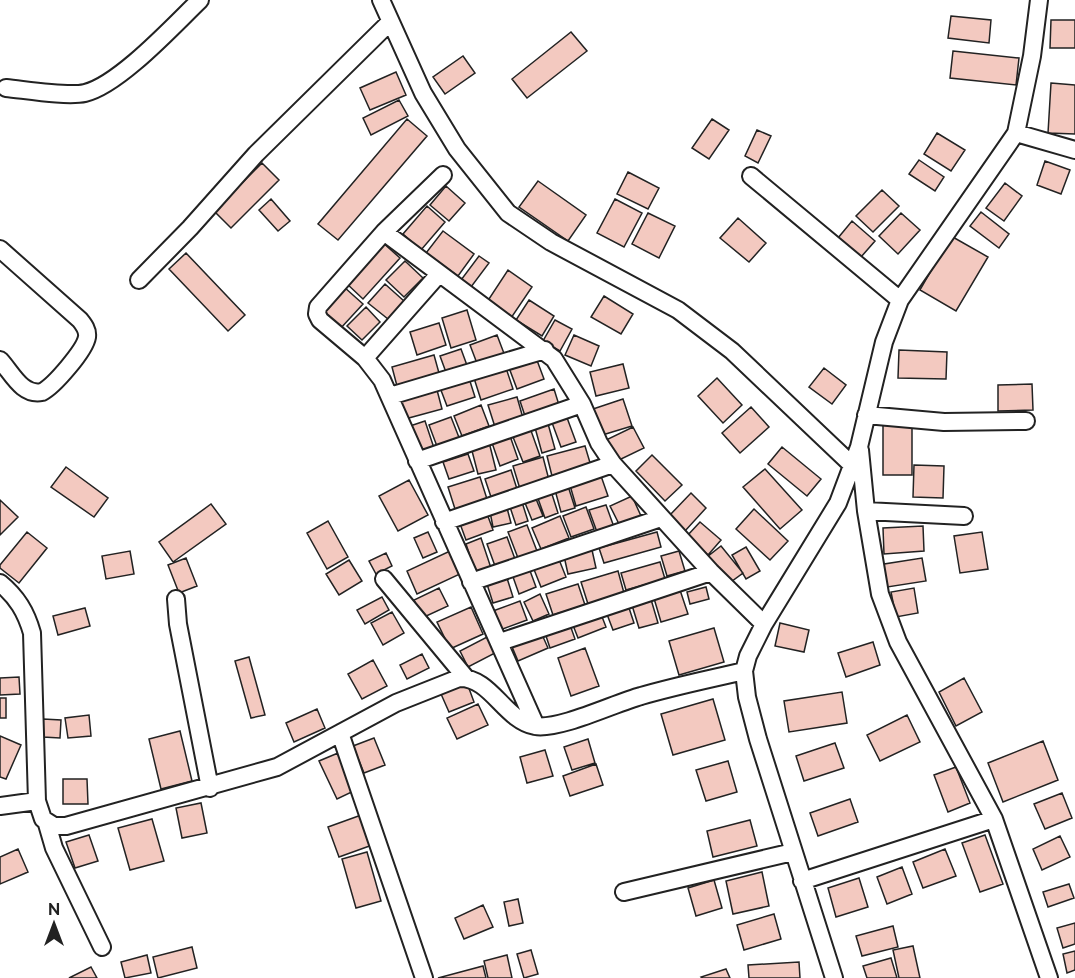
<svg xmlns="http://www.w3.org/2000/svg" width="1075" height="978" viewBox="0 0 1075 978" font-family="Raleway,sans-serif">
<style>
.building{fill:#f3c9c0;stroke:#222;stroke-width:1.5}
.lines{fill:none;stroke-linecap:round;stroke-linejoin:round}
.minor-casing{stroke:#222;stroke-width:20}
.minor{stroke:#fff;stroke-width:16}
</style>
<rect width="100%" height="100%" fill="#fff"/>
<path class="building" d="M951,16L991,20L989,43L948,38Z
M1051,20H1075V48H1050Z
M571,32L587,51L527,98L512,79Z
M953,51L1019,58L1016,85L950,78Z
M463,56L475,73L445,94L433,77Z
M396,72L406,95L370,110L360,88Z
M1051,83L1075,85V134L1048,133Z
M399,100L408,116L371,135L363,118Z
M407,119L427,136L338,240L318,224Z
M712,119L729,130L709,159L692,148Z
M757,130L771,136L758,163L745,156Z
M937,133L965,150L951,171L924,154Z
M919,160L944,177L935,191L909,174Z
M1045,161L1070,170L1061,194L1037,185Z
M262,163L279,180L231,228L214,211Z
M628,172L659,188L648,209L617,194Z
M538,181L586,215L568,241L519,207Z
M1005,183L1022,196L1004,221L986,208Z
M446,186L465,203L449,221L430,205Z
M882,190L899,206L873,232L856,216Z
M271,199L290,221L278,231L259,210Z
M615,199L642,213L624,247L597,233Z
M427,206L445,222L421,250L403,234Z
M981,212L1009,234L999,248L970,226Z
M648,213L675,226L659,258L632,244Z
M901,213L920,230L898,254L879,236Z
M738,218L766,243L749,262L720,238Z
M852,221L875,241L861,257L838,238Z
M443,231L474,254L458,276L426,253Z
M951,236L988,257L956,311L920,290Z
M381,241L400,258L363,299L345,282Z
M186,253L245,315L228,331L169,269Z
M479,256L489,263L471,287L461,280Z
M405,261L423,278L404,297L386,280Z
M508,270L532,287L509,321L485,305Z
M385,284L404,301L388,319L368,303Z
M344,287L363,304L340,329L321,311Z
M604,296L633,314L621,334L591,317Z
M529,300L554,316L542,336L516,320Z
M366,307L380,322L362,340L347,326Z
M467,310L476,340L451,348L442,318Z
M555,320L572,329L560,351L543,341Z
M439,323L446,345L417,355L410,332Z
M497,335L505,356L478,366L470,345Z
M574,335L599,346L591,366L565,355Z
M461,349L468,368L447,375L440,356Z
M899,350L947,352L946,379L898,378Z
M434,355L439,373L397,386L392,367Z
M535,355L544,379L517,389L508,365Z
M623,364L629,388L596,396L590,372Z
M505,365L513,389L481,400L473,375Z
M824,368L846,385L832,404L809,387Z
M468,375L475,397L447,406L439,385Z
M717,378L742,405L723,423L698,396Z
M1032,384L1033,410L998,411V385Z
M554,389L559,405L525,416L520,401Z
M437,390L442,409L405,419L400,400Z
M517,397L523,418L495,427L488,405Z
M623,399L632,426L599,436L590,410Z
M481,405L489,426L462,436L454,416Z
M751,407L769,427L740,453L722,433Z
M566,415L576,442L561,447L551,420Z
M451,417L460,440L438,449L429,425Z
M547,420L555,449L542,453L534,424Z
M425,421L434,448L419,453L410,426Z
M529,425L540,456L523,462L511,432Z
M883,425H912V475H883Z
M633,427L644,448L617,461L606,440Z
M509,433L518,459L500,466L491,440Z
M489,442L496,470L478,474L471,447Z
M585,446L591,466L552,476L547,456Z
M782,447L821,479L807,496L768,464Z
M468,454L474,471L449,479L443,462Z
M652,455L682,485L665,501L636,471Z
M543,457L549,480L520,489L513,466Z
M914,465L944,466L943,498L913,497Z
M66,467L108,498L94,517L51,487Z
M765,469L802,510L780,529L743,487Z
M511,470L517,489L491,497L485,479Z
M600,473L608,496L576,506L569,482Z
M480,477L487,499L455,509L448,487Z
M409,480L428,515L398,531L379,496Z
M568,486L575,508L561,512L555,490Z
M550,488L558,513L545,518L536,493Z
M691,493L706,508L685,531L669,516Z
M534,494L543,516L532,520L523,498Z
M632,496L641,516L620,526L610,506Z
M521,499L528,521L516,525L509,504Z
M0,500L18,517L0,535Z
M211,504L226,524L173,562L159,542Z
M606,505L614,527L597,532L589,510Z
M586,507L594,529L571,537L563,516Z
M507,508L511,523L493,527L490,512Z
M754,509L788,541L770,560L736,529Z
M486,511L493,530L466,540L459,521Z
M560,516L569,538L541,549L532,528Z
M328,521L348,557L327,569L307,533Z
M700,522L721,540L708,555L687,536Z
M527,525L537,551L518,558L508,532Z
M923,526L924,551L884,554L883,528Z
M27,532L47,548L19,583L0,568V565Z
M428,532L437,552L423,558L414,538Z
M657,532L661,547L604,563L599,548Z
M982,532L988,569L960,573L954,536Z
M507,537L515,559L495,566L487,544Z
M481,538L491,568L476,574L466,544Z
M721,546L743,573L728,584L707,557Z
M746,547L760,571L746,579L732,555Z
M592,550L596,568L568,574L564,556Z
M130,551L134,574L106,579L102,556Z
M450,551L460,574L417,594L407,571Z
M679,551L685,571L667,576L661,556Z
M386,553L392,566L376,574L369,561Z
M558,557L566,577L541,587L533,567Z
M186,558L197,586L179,593L168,565Z
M922,558L926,581L881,588L878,565Z
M349,560L362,581L339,595L326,574Z
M660,562L665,579L626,590L621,573Z
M529,568L536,587L519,594L512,574Z
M618,571L624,593L588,604L581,582Z
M506,575L513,597L493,603L486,581Z
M578,584L585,605L553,615L546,594Z
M679,587L688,614L661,622L653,595Z
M706,587L709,599L690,604L687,592Z
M439,588L448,606L422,618L414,600Z
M914,588L918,613L896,617L891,592Z
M540,594L549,614L533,621L524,602Z
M650,596L658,623L639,628L631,602Z
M382,597L389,610L365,624L357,610Z
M520,601L527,620L500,630L493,611Z
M627,602L634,623L613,630L605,609Z
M471,607L483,634L450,649L437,622Z
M85,608L90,626L58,635L53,616Z
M599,609L606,627L578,638L571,620Z
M392,612L404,633L383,645L371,623Z
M569,622L575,639L550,648L544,630Z
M780,623L809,630L804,652L775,646Z
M714,628L724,662L679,675L669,641Z
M540,630L548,648L518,661L510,642Z
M489,636L497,652L468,667L460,651Z
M873,642L880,665L846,677L838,653Z
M585,648L599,686L571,696L558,658Z
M422,654L429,668L407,679L400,665Z
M249,657L265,715L251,718L235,661Z
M373,660L387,686L362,699L348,674Z
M19,677L20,694L0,695V678Z
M964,678L982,712L956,726L939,692Z
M467,683L474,702L449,712L441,694Z
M842,692L847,723L789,732L784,701Z
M0,698H6V718H0Z
M713,699L725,740L673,755L661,714Z
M478,704L488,725L457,739L447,718Z
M317,709L325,728L294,742L286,723Z
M89,715L91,736L68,738L65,718Z
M907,715L920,742L880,761L867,735Z
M43,719L61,720L60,738L43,737Z
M180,731L192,781L161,789L149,739Z
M0,736L21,745L6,779L0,777Z
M374,738L385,765L364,773L353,746Z
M588,739L595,763L572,770L564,747Z
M1043,741L1058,780L1003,802L988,763Z
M835,743L844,768L804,781L796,756Z
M545,750L553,776L527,783L520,757Z
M338,753L356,790L337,799L319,761Z
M728,761L737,792L706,801L696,770Z
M596,764L603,785L570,796L563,776Z
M956,767L970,803L948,812L934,775Z
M63,779H87L88,804H63Z
M1062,793L1072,818L1045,829L1034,804Z
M850,799L858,822L818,836L810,813Z
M201,803L207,833L182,838L176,808Z
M364,814L375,844L339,857L328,827Z
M152,819L164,861L130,870L118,828Z
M750,820L757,846L713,857L707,831Z
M89,835L98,861L75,868L66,842Z
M985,835L1003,884L980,892L962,843Z
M1060,836L1070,857L1042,870L1033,849Z
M18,849L28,872L0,884V857Z
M945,849L956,876L923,888L913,862Z
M367,852L381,901L356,908L342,859Z
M902,867L912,894L887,904L877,877Z
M762,872L769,906L733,914L726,881Z
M859,878L868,907L836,917L828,888Z
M714,880L722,908L696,916L688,888Z
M1069,884L1074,898L1048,907L1043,892Z
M518,899L523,923L509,926L504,902Z
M483,905L493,927L464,939L455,918Z
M774,914L781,939L744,950L737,925Z
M1075,923V944L1063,948L1057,928Z
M893,926L898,947L862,956L856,936Z
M913,946L920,978H899L893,950Z
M192,947L197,968L158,978L153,957Z
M531,950L538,974L524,978L517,954Z
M1075,951V970L1067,973L1063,954Z
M147,955L151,973L125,978L121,962Z
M507,955L512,978H488L484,961Z
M891,958L897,978H867L863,966Z
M799,962L800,978H749L748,965Z
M483,966L486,978H438Z
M91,967L97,978H69Z
M726,969L730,978H702L701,977Z"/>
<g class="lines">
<g class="minor-casing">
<path id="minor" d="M381,0L423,93L457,149L508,213L551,242L678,310L732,351L852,465
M6,88C26,90 67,97 85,93C119,85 174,25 200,0
M1016,133L1075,150
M443,175L384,232L318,307L317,314L320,320L365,358L382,380L536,726
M751,176L900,300
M384,232L554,359L582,404L599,443L613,464L711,572L764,624
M0,249L80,320C84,325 88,330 87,337C85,350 54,386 42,392C22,396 12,373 0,360
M139,280L190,228L256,154L390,22
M365,358L439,274
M390,396L545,350
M866,415L944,422L1026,421
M860,450L866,511L880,594L898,642L994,819L1049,978
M417,461L582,404
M866,511L964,516
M444,522L613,464
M384,579L466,678
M471,582L661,518
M0,583C17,597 26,612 32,633L37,801L43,819L54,826H66L277,767L396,703L459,678C491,677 504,720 535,726C560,730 615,703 641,696C675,686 710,679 744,671
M176,599L178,624L210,788
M500,642L711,572
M340,733L424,978
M0,806L37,801
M47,824L54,848L102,947
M802,881L994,819
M624,892L793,852
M834,978L758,739L747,697L744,671L748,656L764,624L838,503L859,447L884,342L900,300L1016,133L1032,56L1039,0"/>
</g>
<use href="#minor" class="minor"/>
</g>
<g transform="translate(54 924)" stroke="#ffffff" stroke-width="4.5" paint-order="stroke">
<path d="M0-4.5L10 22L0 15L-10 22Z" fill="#222222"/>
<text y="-9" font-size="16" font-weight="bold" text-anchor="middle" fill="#222222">N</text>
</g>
</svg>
